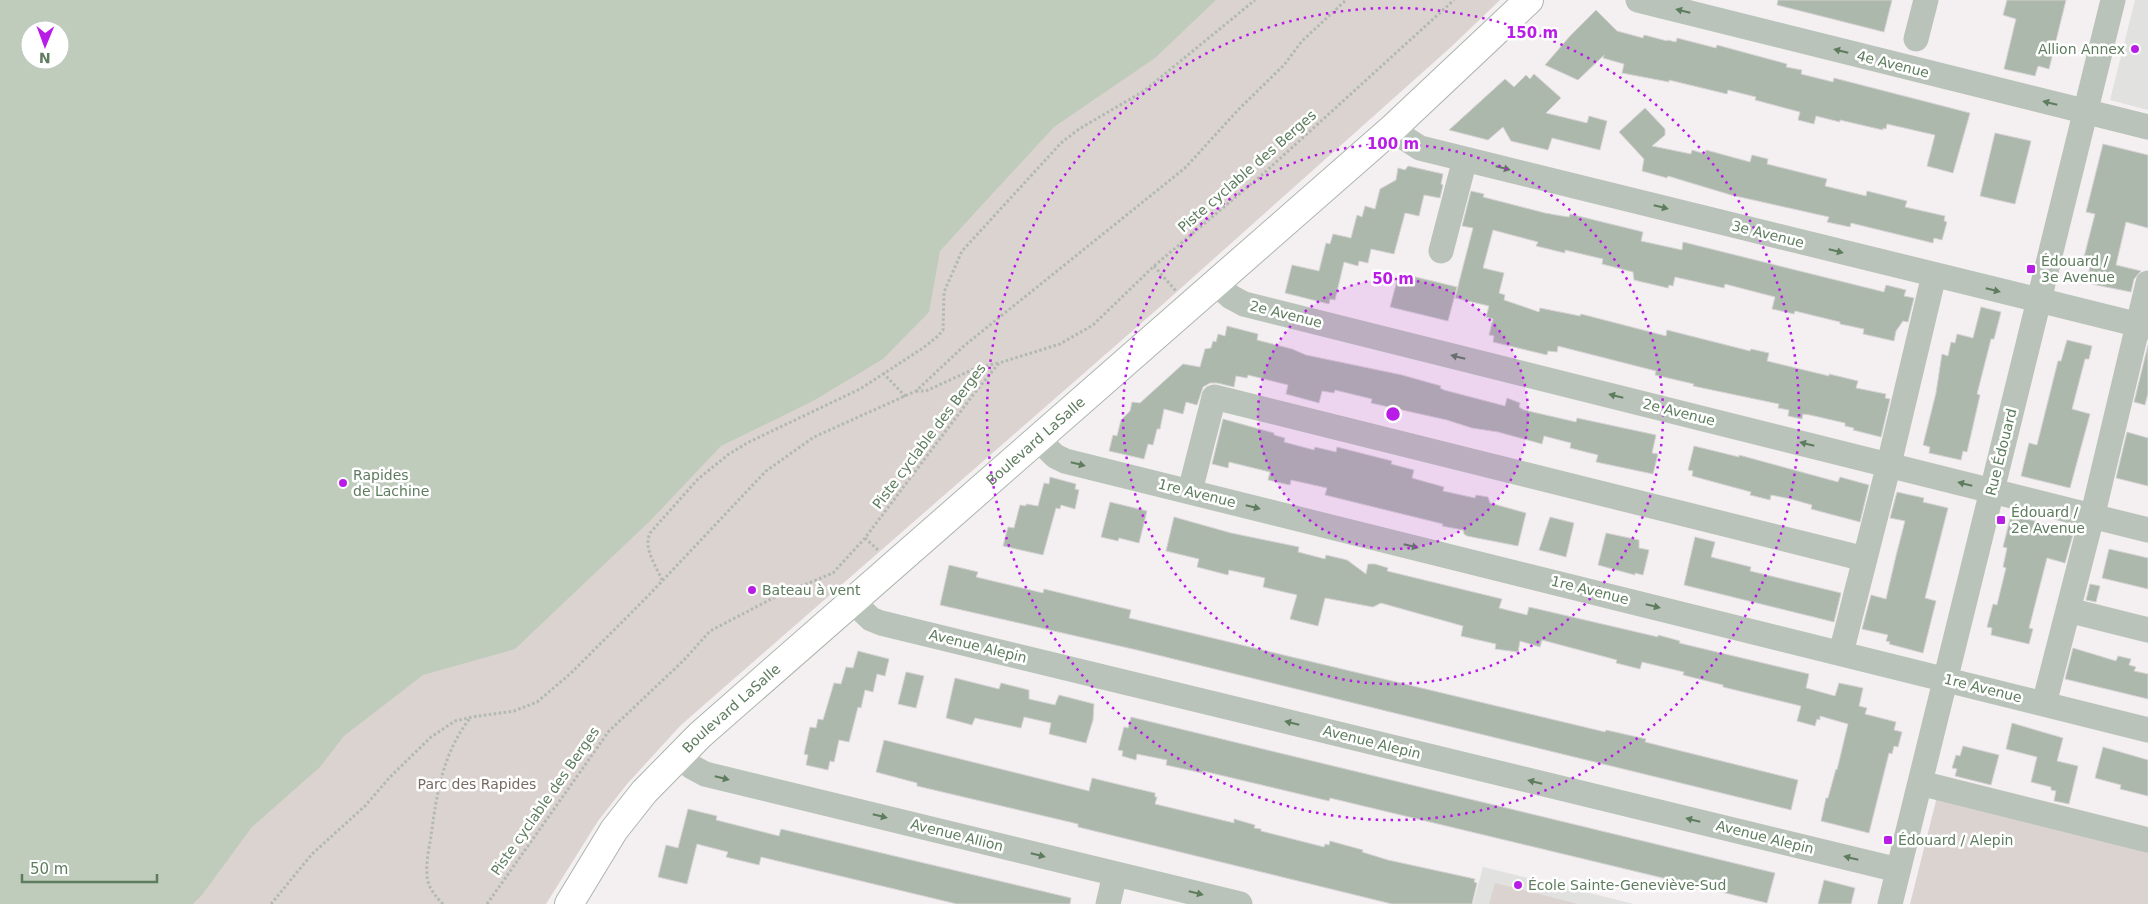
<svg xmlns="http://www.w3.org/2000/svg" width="2148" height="904" viewBox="0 0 2148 904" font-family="'DejaVu Sans',sans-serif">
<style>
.built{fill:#e1e1e0}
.green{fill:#dbd3d0;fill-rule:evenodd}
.water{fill:#bfccbc;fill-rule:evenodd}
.building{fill:#acb8ac;stroke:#d5d2d4}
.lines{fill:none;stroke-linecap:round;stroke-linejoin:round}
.major-casing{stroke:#abb6ab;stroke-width:30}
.path{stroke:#b2b9b2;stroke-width:3;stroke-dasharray:2.5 2.5;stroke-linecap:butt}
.minor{stroke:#bac3ba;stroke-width:25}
.major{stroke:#fff;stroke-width:28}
.oneway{fill:#5e7c5e}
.ring{fill:none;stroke:#ba1ce7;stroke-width:2.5;stroke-dasharray:2.5 5}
.poi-dot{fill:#ba1ce7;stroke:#fff;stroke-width:2}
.labels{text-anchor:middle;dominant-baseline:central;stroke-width:5;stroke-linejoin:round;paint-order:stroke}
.poi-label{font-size:14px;fill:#5e7c5e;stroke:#fff;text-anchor:start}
.street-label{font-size:14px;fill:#5e7c5e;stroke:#fff}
.park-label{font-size:14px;fill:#796961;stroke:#fff}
.centre{fill:#ba1ce7;stroke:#fff;stroke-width:2.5}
.ring-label{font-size:15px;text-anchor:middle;font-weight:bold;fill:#ba1ce7;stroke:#fff;stroke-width:5;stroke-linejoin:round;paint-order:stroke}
</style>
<rect width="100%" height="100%" fill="#f4eff1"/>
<path class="built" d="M2135,0H2148V110L2110,100Z
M1483,867L1634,904H1473Z"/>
<path class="green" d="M0,0H1500L1451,47L1162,305L681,725L627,784L598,821L546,904H0ZM30,30H60V60H30Z
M1937,797L2148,849V904H1910Z
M1495,883L1578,904H1489Z"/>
<path class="water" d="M0,0H1216L1155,58L1054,127L982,205L940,251L929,312L883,359L813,401L721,446L651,520L515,649L423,675L344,736L320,767L252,827L202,895L193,904H0ZM30,30H60V60H30Z"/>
<path class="building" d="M1778,0H1892L1884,32L1777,5Z
M2007,0H2066L2049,69L2038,66L2035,76L2004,69L2016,19L2003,15Z
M1596,10L1617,31L1643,38L1644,35L1667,41V40L1676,42L1677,38L1716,48L1717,45L1787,64L1786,67L1802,70L1801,74L1833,82L1834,78L1970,113L1953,173L1927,166L1935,135L1887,124L1886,129L1883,128V130L1840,120V122L1816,116L1814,124L1798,120L1800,112L1755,100L1756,97L1728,90L1727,94L1669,80V82L1622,73L1624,64L1603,58L1604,55L1578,80L1545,65L1570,36Z
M1534,74L1561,98L1546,113L1587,123L1589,116L1607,121L1600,150L1552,138L1548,150L1511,141L1503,127L1488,140L1449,130L1505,79L1514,87L1526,75L1530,79Z
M1645,108L1665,129V135L1652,146L1691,154L1692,150L1705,154L1706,150L1750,162L1752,155L1768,159L1767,164L1827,179L1825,186L1866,196L1867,191L1907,201L1905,207L1945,216L1944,221L1947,222L1942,240L1934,238L1933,243L1851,223L1850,227L1827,222L1829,217L1731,195L1668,176L1667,178L1642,171L1644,159L1619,132Z
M1995,133L2031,141L2015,204L1980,196Z
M2103,144L2148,155V228L2126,222L2116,265L2141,271L2134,279L2131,292L2086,283L2092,259L2084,257L2095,214L2086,212Z
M1408,166L1443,174L1441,184L1443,185L1440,198L1424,195L1419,216L1405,213L1394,254L1371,249L1368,263L1359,261L1358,266L1344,262L1335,300L1330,299L1329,304L1285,293L1292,265L1319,271L1326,243L1330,244L1333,234L1351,238L1357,215L1362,217L1365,206L1375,209L1380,189L1396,180L1398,168L1405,170Z
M1471,191L1484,194L1483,197L1545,213L1562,216L1569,217L1570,214L1643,232L1641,241L1682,250L1683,242L1884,292L1886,285L1906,290L1904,296L1914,298L1908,322L1903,321L1896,331L1894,341L1863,334L1864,329L1840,324V322L1795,311L1794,314L1772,309L1775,297L1725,284L1724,288L1675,277L1673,286L1669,285L1668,288L1634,280L1633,272L1602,264L1603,259L1565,250V253L1536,246L1538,242L1493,230L1483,268L1504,273L1499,293L1505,295L1504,300L1539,312L1540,308L1580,316L1581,314L1666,336L1667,330L1750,351L1751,349L1769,353L1767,361L1829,376V374L1858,381L1856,388L1886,394L1885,398L1890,399L1881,437L1853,430L1854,428L1845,426V423L1810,415L1803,414L1802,419L1788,416L1789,410L1778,408L1779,404L1693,386L1694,384L1655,375L1656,371L1558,346L1557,352L1548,351L1547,355L1493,342L1494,336L1489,335L1493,319L1486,317L1489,306L1455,298L1473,228L1462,226Z
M1399,273L1457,287L1448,321L1390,307Z
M1981,307L2001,312L1994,339H1991L1977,394L1980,395L1967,452L1963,451L1961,460L1929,453L1930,447L1923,445L1936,393L1942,354L1948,356L1951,342L1955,343L1957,334L1973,338Z
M1227,326L1258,334L1257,340L1292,349L1306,355L1402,375L1441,386L1440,388L1444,390L1505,406L1507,398L1520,403L1519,407L1524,410L1576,422L1577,418L1656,435L1652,453L1658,454L1653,474L1596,462L1598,455L1570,448L1571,443L1544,436L1542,444L1498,432L1472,428L1447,420L1371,403L1372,399L1335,390L1334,393L1322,391L1319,403L1286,394L1288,385L1248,375L1247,378L1236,376L1234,387L1217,383H1210L1203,387L1197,405L1186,402L1183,414L1164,409L1160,429H1157L1153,445L1148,444L1144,459L1109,451L1113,435L1117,436L1121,420L1130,411L1132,402L1140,403L1183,364L1200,367L1205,349L1211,348L1213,341L1216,342L1218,334L1225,336Z
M2067,340L2092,346L2089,359H2085L2072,409L2090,414L2070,488L2021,476L2029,443L2037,445L2058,361H2061Z
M2148,345V393L2145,405L2134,402Z
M1223,419L1274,433V435L1285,438L1284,442L1314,450L1315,447L1336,452L1337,447L1392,461L1391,464L1414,470L1412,478L1444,487L1443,491L1475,498L1476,495L1488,497L1490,503L1526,513L1518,546L1467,536L1464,534L1463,530L1442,526L1443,524L1325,495L1327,488L1291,480L1290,485L1268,480L1270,472L1229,462L1228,468L1212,464Z
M2127,432L2148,438V486L2116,478Z
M1694,446L1739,457V455L1838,482L1840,477L1869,485L1860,522L1811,509L1812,505L1791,499L1771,495L1770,500L1750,495L1751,492L1692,476L1693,471L1688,470Z
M1050,477L1076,484L1075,489L1079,490L1075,509L1061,505L1060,509L1056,508L1043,555L1003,546L1008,527L1014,528L1020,505L1026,506V504L1038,506L1044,483L1049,484Z
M1897,492L1924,498L1923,502L1948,508L1925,598L1936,601L1923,653L1889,644L1890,642L1886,641L1888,635L1862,629L1871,595L1886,599L1896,556L1905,521L1890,518Z
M1110,502L1147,511L1139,543L1119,538L1118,541L1101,537Z
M2011,515L2074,531L2065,563L2047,558L2029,628L2033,629L2029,644L1991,635L1992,628L1987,627L1993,604L1997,605L2006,568L2003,567L2007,548L2003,547Z
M1174,517L1231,533L1299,547L1298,552L1325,559L1326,555L1347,560L1366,574L1368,564H1375L1388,568L1387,571L1502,599L1499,608L1527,615L1529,607L1658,637V635L1680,641L1679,643L1809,674L1806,688L1835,696L1839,683L1863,688L1859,706L1867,708L1865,714L1896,722L1894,730L1902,732L1898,747L1894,746L1892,754L1889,753L1869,833L1821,821L1826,798H1828L1836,769L1837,770L1848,724L1820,716V720L1817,719L1815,726L1797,721L1801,706L1723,687V685L1683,675L1684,672L1642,662L1640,669L1616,663L1617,660L1542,640L1540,647L1520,641L1518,652L1495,649L1496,644L1461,636L1463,626L1381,603L1373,607L1325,598L1318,626L1290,619L1297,595L1263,587L1265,578L1229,570L1228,575L1197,567L1199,559L1166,551Z
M1550,517L1574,523L1566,557L1539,550Z
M1606,533L1639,540V548L1649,550L1643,575L1635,573V575L1598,565Z
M1695,537L1715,542L1711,557L1751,567L1750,571L1841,593L1834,622L1684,585Z
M2109,549L2148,558V589L2102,578Z
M949,565L978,572L976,577L1043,593L1044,589L1131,610L1129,618L1605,732L1606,730L1646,739L1645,742L1798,780L1791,810L1137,650L940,605Z
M2090,584L2100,586L2096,602L2086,600Z
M2073,648L2116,661L2118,656L2131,659L2129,665L2136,667L2134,671L2148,674V699L2065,679Z
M858,651L889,659L885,676L877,674L873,692L865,690L861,708L858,707L849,742L839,740L834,762L830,761L828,770L806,765L808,755L804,754L810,727L816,728L818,719L823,720L834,683L841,684L846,667L853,668Z
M906,672L924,676L916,708L898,704Z
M955,678L999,689L1001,683L1029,690V699L1055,705L1059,695L1094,704L1093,720L1086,743L1049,734L1051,723L1024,717L1021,728L975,718L972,725L946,718Z
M1131,717L1775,873L1767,903L1330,798L1329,801L1203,771L1202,773L1166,765L1167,760L1137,754L1136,760L1122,756L1123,751L1118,750L1124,727L1128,728Z
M2012,723L2063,738L2057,761L2078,766L2069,804L2054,801L2056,791L2051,790V787L2031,782L2037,757L2006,749Z
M884,740L1089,791L1092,778L1129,787L1155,793V797H1157L1155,804L1234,823V819L1255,825L1254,828L1261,829V831L1324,847L1325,844L1329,845L1330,841L1363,850L1362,852L1388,860L1475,879L1474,882L1477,883L1472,904H1392L1078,827V824L917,786V783L876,772Z
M1963,746L1999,755L1991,785L1955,776L1957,769L1952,768L1956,755L1960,756Z
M2103,747L2148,760V796L2120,789L2121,785L2095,778Z
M688,809L717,816L716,820L779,836L781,829L1071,898L1070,904H957L761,857L759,865L726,857L728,852L697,844L687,884L658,877L666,845L678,848Z
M1824,880L1855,888L1851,904H1818Z"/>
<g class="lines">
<g class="major-casing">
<g id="major">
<path id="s1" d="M569,904L614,830L644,792L700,735L1394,127L1529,0"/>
</g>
</g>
<path class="path" d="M1154,266L1176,291
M883,373L906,397
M916,391H926L976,368L999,363
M865,538L878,550
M662,580C656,566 643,548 650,533L698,479L729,454L749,442L860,389L923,348L938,336L943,330L944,292L962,251L1061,143L1079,129L1144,91L1255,0
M271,904L312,854L365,806L390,777L431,737L455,721L472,717L514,711L537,702L570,674L648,596L766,471L814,437L916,391L965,345L1185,168L1238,110L1284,65L1302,41L1346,0
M443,904C435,896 427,886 427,874C426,862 429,848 431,836C437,792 443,752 471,717
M487,904L609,731L684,660L710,631L777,596L833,573L865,538L973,395L999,363L1060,344L1093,325L1154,266L1263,174L1454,0"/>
<path class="minor" d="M1638,0L2148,127
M1916,39L1926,0
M1394,127L1406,139L1420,148L2148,327
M1441,251L1465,159
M1216,284L1231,297L1244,304L2148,530
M1038,439L1055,456L1065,461L2148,730
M1190,491L1214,397L1865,559
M852,601L871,619L881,623L1898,870
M2068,610L2148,630
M1841,653L1889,464L1934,275
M2044,704L2096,501L2148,283
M680,756L692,767L705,774L1240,904
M1920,783L2148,840
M1108,904L1115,874
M1890,904L2113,0"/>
<use href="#major" class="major"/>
</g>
<defs><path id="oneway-solid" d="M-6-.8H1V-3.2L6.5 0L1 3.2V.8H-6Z" transform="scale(1.25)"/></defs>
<g class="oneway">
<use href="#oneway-solid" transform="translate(1683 11) rotate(-166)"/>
<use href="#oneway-solid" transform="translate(1841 51) rotate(-166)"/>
<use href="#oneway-solid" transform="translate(2050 103) rotate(-166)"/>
<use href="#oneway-solid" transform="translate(1503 168) rotate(14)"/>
<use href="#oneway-solid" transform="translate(1661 207) rotate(14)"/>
<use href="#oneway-solid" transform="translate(1836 251) rotate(14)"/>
<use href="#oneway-solid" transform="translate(1993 290) rotate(14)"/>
<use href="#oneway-solid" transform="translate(1458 357) rotate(-166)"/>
<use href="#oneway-solid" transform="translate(1616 396) rotate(-166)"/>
<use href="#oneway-solid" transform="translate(1807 444) rotate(-166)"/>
<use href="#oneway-solid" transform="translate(1078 464) rotate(14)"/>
<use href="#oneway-solid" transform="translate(1965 484) rotate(-166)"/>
<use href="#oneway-solid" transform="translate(1253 507) rotate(14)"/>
<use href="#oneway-solid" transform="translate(1411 546) rotate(14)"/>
<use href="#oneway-solid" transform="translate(1653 606) rotate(14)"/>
<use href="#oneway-solid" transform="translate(1292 723) rotate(-166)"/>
<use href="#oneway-solid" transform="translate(722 778) rotate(14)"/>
<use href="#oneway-solid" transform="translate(1535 782) rotate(-166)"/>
<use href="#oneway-solid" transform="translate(880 816) rotate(14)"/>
<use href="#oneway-solid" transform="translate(1693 820) rotate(-166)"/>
<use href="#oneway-solid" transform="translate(1038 855) rotate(14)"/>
<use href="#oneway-solid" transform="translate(1851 858) rotate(-166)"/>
<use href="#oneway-solid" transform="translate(1196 893) rotate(14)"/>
</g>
<circle cx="1393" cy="414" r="135" fill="#ba1ce7" fill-opacity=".12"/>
<g class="ring">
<circle cx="1393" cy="414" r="135"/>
<circle cx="1393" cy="414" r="270"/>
<circle cx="1393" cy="414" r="406"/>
</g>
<g class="poi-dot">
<circle cx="2135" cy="49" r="5"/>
<rect x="2026" y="264" width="10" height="10" rx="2.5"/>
<circle cx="343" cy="483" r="5"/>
<rect x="1996" y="515" width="10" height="10" rx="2.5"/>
<circle cx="752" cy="590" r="5"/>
<rect x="1883" y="835" width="10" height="10" rx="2.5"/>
<circle cx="1518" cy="885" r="5"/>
</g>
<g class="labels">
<g class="poi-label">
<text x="2125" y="49" text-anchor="end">Allion Annex</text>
<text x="2041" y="261">Édouard /<tspan x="2041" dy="16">3e Avenue</tspan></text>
<text x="353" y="475">Rapides<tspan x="353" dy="16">de Lachine</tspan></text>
<text x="2011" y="512">Édouard /<tspan x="2011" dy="16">2e Avenue</tspan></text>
<text x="762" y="590">Bateau à vent</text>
<text x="1898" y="840">Édouard / Alepin</text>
<text x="1528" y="885">École Sainte-Geneviève-Sud</text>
</g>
<g class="street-label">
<text transform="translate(1893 64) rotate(14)">4e Avenue</text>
<text transform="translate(1247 171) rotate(-41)">Piste cyclable des Berges</text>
<text transform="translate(1768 234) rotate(14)">3e Avenue</text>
<text transform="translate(1286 314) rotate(14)">2e Avenue</text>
<text transform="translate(1679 412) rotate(14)">2e Avenue</text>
<text transform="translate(929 436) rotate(-53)">Piste cyclable des Berges</text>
<text stroke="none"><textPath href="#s1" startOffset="661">Boulevard LaSalle</textPath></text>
<text transform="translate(2001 452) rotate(-76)">Rue Édouard</text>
<text transform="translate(1197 493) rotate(14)">1re Avenue</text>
<text transform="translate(1590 590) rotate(14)">1re Avenue</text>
<text transform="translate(978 646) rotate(14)">Avenue Alepin</text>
<text transform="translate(1983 688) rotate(14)">1re Avenue</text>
<text stroke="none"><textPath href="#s1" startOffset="256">Boulevard LaSalle</textPath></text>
<text transform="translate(1372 742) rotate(14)">Avenue Alepin</text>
<text transform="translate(545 801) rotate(-55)">Piste cyclable des Berges</text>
<text transform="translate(957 835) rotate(14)">Avenue Allion</text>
<text transform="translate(1765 837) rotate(14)">Avenue Alepin</text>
</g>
<g class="park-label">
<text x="477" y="784">Parc des Rapides</text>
</g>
</g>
<circle cx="1393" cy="414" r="8" class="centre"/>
<g class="ring-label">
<text x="1532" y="38">150 m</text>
<text x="1393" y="149">100 m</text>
<text x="1393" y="284">50 m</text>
</g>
<g transform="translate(45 45) rotate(181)"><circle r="24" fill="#ffffff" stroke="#bfcbbf"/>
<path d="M0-4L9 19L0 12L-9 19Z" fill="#ba1ce7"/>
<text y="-8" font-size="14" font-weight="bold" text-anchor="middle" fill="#5e7c5e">N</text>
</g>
<path d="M22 874v8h135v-8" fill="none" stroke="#5e7c5e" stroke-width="2.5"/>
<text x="30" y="874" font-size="15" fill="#5e7c5e" stroke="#ffffff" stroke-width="4" paint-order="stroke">50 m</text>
</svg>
